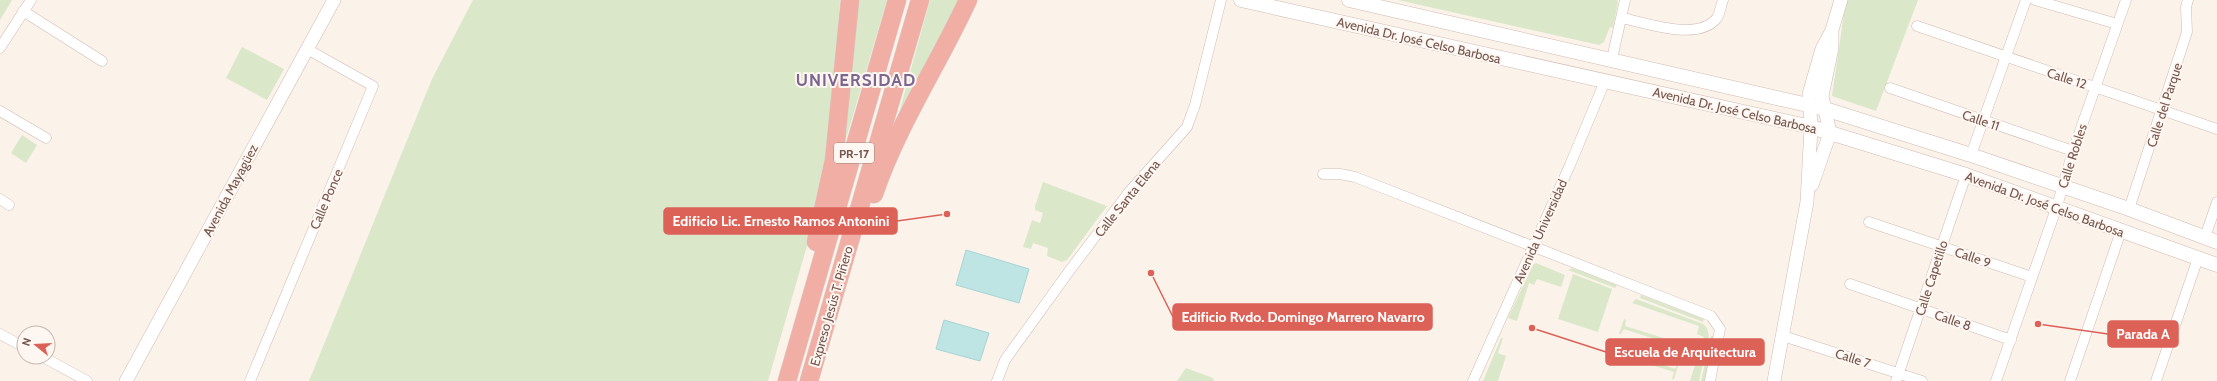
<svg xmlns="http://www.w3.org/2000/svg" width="2217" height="381" viewBox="0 0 2217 381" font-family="Cabin,sans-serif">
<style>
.green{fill:#dae8c9}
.water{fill:#bfe4e4;stroke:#a6d4d5}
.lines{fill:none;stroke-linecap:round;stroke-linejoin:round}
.minor-casing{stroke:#cfbbb2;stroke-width:11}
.tertiary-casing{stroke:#cfbbb2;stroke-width:14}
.secondary-casing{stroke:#d1bab0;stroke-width:15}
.motorway-casing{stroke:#d8d0cd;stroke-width:19}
.minor{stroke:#fff;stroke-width:10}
.tertiary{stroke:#fff;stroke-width:13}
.secondary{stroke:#fff;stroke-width:14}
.motorway{stroke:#f1aea5;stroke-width:18}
.labels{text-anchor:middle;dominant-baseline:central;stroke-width:4;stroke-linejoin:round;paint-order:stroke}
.shield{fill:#fef6f0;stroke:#9d867f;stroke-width:1}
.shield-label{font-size:12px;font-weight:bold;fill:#74564e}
.street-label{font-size:13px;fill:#74564e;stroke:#fef6f0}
.district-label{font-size:17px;font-weight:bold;letter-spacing:1px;fill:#7c6690;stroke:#fef6f0}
.leader{fill:none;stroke:#dc6258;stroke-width:1.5}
.callout-dot{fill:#dc6258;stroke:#fef6f0;stroke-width:1.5}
.callout{fill:#dc6258;stroke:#dc6258;stroke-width:1.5}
.callout-label{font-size:14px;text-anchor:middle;font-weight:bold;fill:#fff}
</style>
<rect width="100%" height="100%" fill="#fbf2ea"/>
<path class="green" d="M0,0H12L0,20Z
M473,0H840L828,173L768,381H309L432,79Z
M857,0H887L841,156Z
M930,0H959L897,120Z
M1398,0H1617L1618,2L1613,28L1610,27L1604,42L1599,45Z
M1846,0H1918L1876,111L1832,96Z
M242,47L284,69L267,100L226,78Z
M22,135L37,145L26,163L11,153Z
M1043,182L1107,206L1067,260L1062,262L1047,256L1048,248L1033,243L1031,249L1023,247L1032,220L1040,223L1043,213L1035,210V206Z
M1536,263L1565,275L1561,287L1537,279L1534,285L1529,283L1517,321L1508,318L1533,265Z
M1572,268L1617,285L1615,288L1568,270Z
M1573,274L1612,289L1598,332L1558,319Z
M1641,295L1704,319L1703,322L1640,298Z
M1636,299L1703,324L1707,328L1709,336L1699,381H1690L1704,337L1697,334L1699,326L1632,303Z
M1624,319L1626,320L1625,326L1683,344L1687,339L1682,355L1680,354L1682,348L1624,329L1621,334H1619Z
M1711,336H1713L1705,381H1701Z
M1501,338H1503L1498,353L1506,356L1498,381H1483Z
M1616,343L1618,345L1617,350L1675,369L1679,363L1674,379H1672L1674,372L1616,354L1613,358H1611Z
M1186,368L1213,378L1214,381H1177Z"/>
<path class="water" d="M966,250L1029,269L1019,303L956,285Z
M944,320L989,333L980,361L936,349Z"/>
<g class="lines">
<g class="minor-casing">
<path id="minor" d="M2035,0L2117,24
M23,11L102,61
M1622,18C1647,23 1698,42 1717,18C1720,13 1721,5 1723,0
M1917,26L2217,129
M0,48L31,0
M1612,59L1625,0
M1890,88L2073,151
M0,111L46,138
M1971,155L2026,0
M1323,174H1340L1355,177L1711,316L1720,329L1710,381
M0,199L9,205
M2129,209L2187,32L2186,7L2188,0
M1869,222L2032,277
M2205,237L2217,202
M1850,284L2011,340
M0,334L24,347
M1783,336L1922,381
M43,357L87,381
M250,381L373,86L307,49
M997,381L1005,360L1070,270L1129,192L1187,127L1195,105L1221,0
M1473,381L1570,165L1605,81
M1896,381L1966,175
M1996,381L2057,206L2073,151L2126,0
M2070,381L2121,231
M2156,381L2198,258"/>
</g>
<g class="tertiary-casing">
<path id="tertiary" d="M1812,185L1830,133L1822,96L1832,48V32
M126,381L334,0
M1774,381L1807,202L1811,127L1809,94L1822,49L1832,30L1841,0"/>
</g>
<g class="secondary-casing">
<path id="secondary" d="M1241,0L1811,127L1966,175L2217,265
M1349,0L1825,109L1971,155L2129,209L2217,242"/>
</g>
<g class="motorway-casing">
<path id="motorway" d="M874,194C897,126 938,65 968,0
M816,242L834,160L850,0
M787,381L897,0
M809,381L920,0"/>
</g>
<use href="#minor" class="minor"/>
<use href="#tertiary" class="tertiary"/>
<use href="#secondary" class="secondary"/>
<use href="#motorway" class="motorway"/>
</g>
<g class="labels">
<rect class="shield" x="834" y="143" width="40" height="20" rx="3"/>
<g class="shield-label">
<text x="854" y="153">PR-17</text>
</g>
<g class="street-label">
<text transform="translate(1419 40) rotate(13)">Avenida Dr. José Celso Barbosa</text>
<text transform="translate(2067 78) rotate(18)">Calle 12</text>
<text transform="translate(2164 105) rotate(-72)">Calle del Parque</text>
<text transform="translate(1735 110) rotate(13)">Avenida Dr. José Celso Barbosa</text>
<text transform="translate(1981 120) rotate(19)">Calle 11</text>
<text transform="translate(2072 156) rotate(-72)">Calle Robles</text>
<text transform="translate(230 190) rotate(-62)">Avenida Mayagüez</text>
<text transform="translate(1127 198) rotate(-51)">Calle Santa Elena</text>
<text transform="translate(326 199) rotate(-67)">Calle Ponce</text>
<text transform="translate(2045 204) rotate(20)">Avenida Dr. José Celso Barbosa</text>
<text transform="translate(1540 231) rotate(-66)">Avenida Universidad</text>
<text transform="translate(1973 257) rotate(19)">Calle 9</text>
<text transform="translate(1931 278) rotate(-72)">Calle Capetillo</text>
<text transform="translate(831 306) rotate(-74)">Expreso Jesús T. Piñero</text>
<text transform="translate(1953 320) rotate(19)">Calle 8</text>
<text transform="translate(1853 358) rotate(18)">Calle 7</text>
</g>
<g class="district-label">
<text x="856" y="80">UNIVERSIDAD</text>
</g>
</g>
<path class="leader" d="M947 214L897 221M1151 273L1173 317M2038 324L2108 334M1532 328L1606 352"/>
<g class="callout-dot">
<circle cx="947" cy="214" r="4"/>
<circle cx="1151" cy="273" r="4"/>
<circle cx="2038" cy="324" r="4"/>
<circle cx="1532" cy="328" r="4"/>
</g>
<g class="callout">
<rect x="664" y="208" width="233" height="26" rx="4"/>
<rect x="1173" y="304" width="259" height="26" rx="4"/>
<rect x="2108" y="321" width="70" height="26" rx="4"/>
<rect x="1606" y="339" width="158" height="26" rx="4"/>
</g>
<g class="callout-label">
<text x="781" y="226">Edificio Lic. Ernesto Ramos Antonini</text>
<text x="1303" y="322">Edificio Rvdo. Domingo Marrero Navarro</text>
<text x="2143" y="339">Parada A</text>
<text x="1685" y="357">Escuela de Arquitectura</text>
</g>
<g transform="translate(36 345) rotate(288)"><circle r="19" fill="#fef6f0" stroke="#c7b6af"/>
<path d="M0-3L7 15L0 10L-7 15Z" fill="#dc6258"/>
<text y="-6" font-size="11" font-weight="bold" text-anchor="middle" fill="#74564e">N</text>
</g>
</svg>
